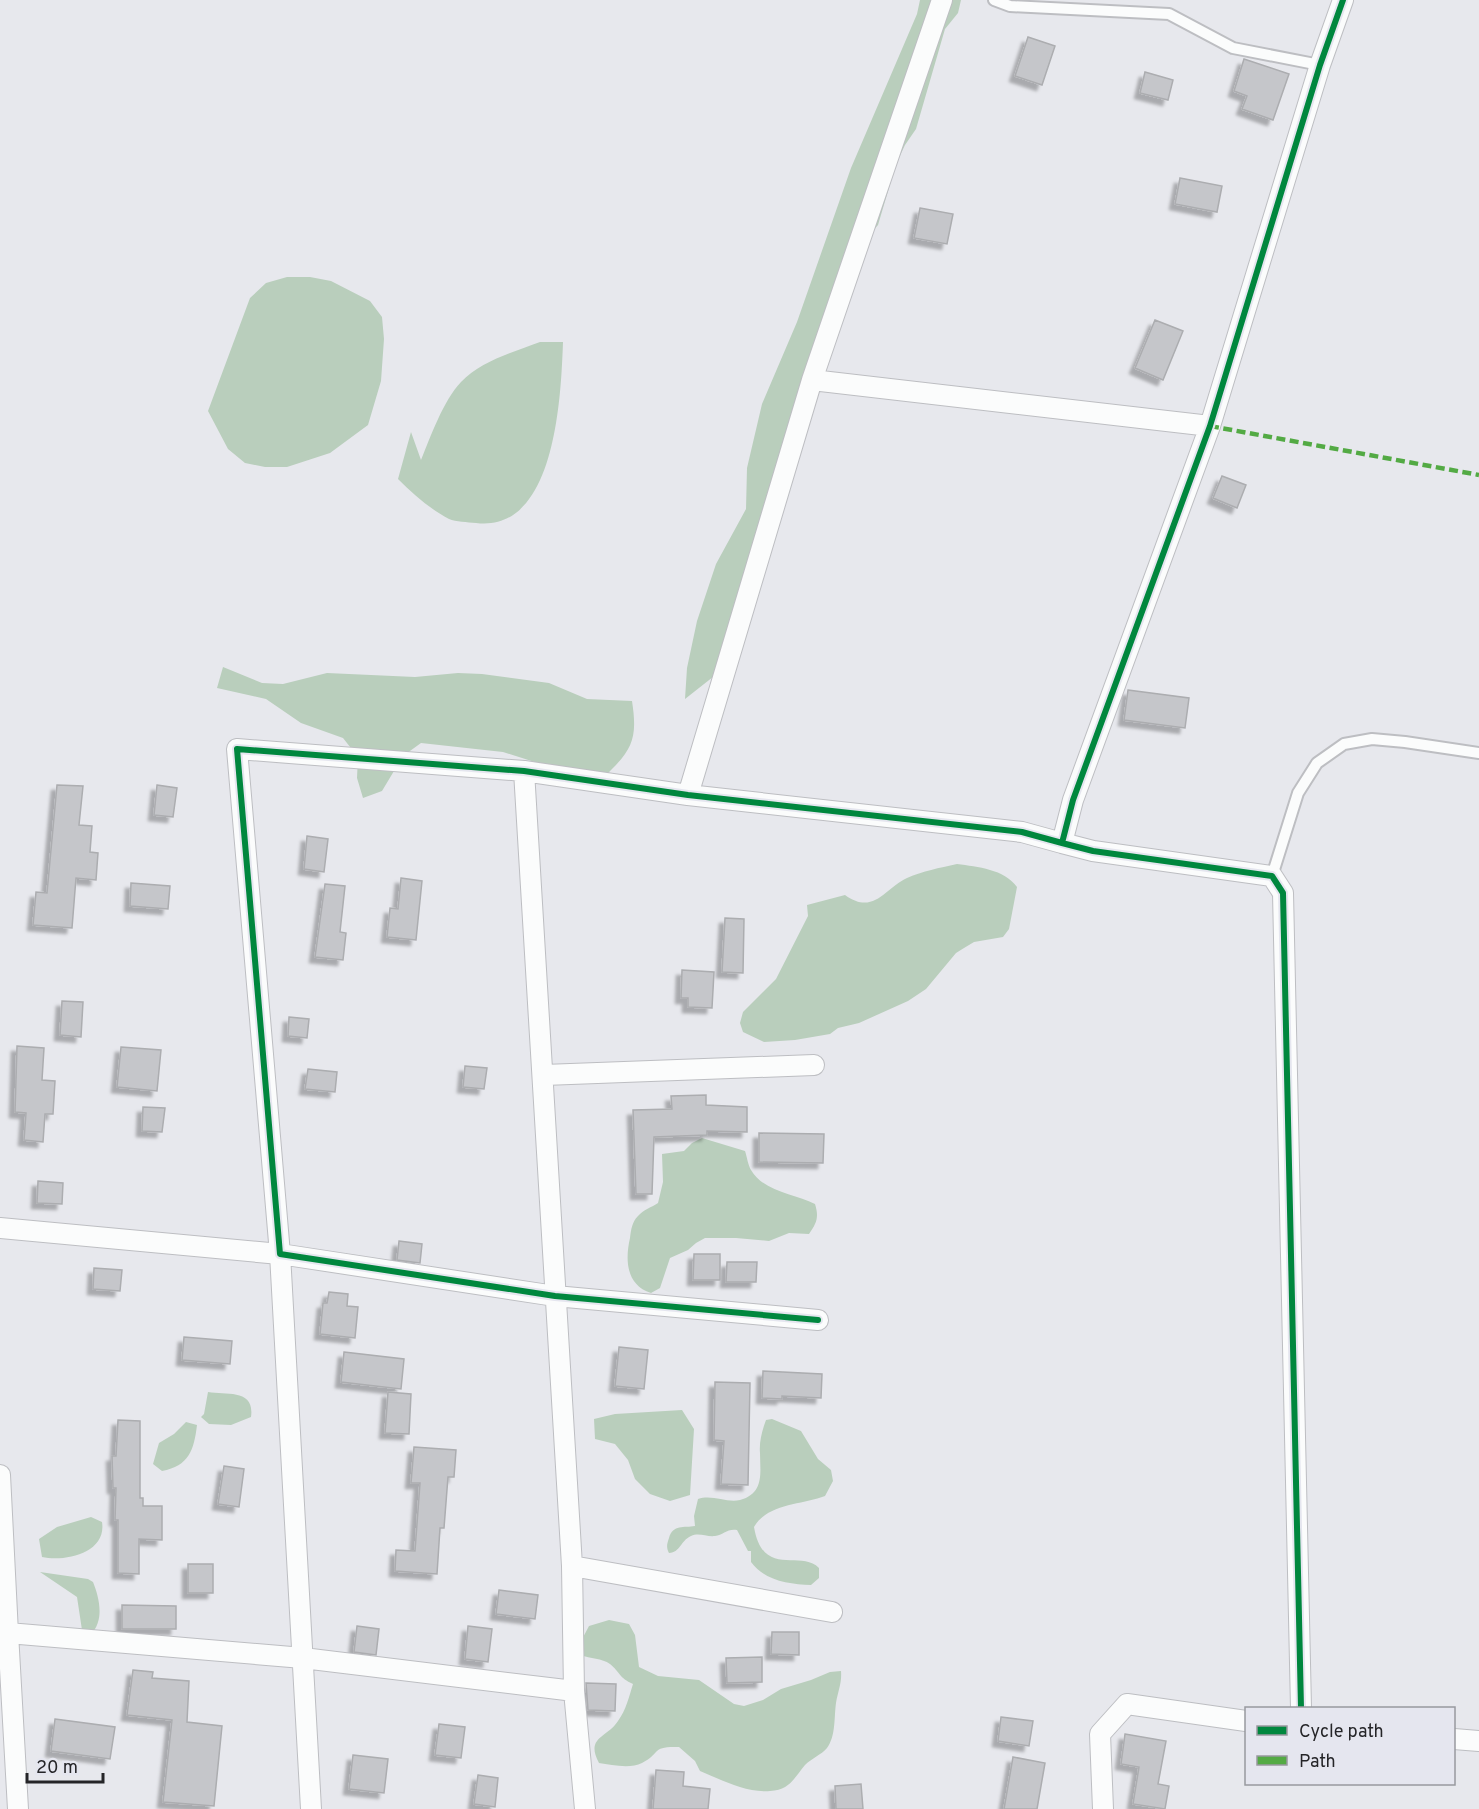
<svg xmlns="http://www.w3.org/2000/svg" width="1479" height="1809" viewBox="0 0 1479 1809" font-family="Overpass,sans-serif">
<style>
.forest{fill:#b9cebc}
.building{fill:#c5c6ca;stroke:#acadb0;stroke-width:1.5;filter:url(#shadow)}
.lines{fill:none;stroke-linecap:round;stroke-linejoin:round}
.service-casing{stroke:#bdbec2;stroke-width:14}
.minor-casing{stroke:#bdbec2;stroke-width:22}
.service{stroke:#fbfcfc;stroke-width:10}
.minor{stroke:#fbfcfc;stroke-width:20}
.quiet{stroke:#53aa44;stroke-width:4.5;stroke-dasharray:9 4.5;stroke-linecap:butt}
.cycleway-casing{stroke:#e5e6ef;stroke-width:10}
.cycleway{stroke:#00873e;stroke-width:6}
</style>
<defs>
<filter id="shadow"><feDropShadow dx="-5.5" dy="5.5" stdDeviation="1.5" flood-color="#0004"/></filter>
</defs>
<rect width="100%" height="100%" fill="#e7e8ed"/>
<path class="forest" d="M920,0H961L958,13L945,29L916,129L905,145L896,164L878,225L864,241L718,673L685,699L687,668L697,621L716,564L746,509L747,468L762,404L797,322L851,168L917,14Z
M287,277H310L331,281L370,301L382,317L384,339L381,381L368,425L330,453L287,467H265L245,463L228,449L208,411L250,298L266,283Z
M540,342H563C561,396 556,533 476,523C467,522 456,522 449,519C430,509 413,494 398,479L411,432L421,460C431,436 443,401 461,382C481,361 514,352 540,342Z
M223,667L262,683L283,684L327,673L415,677L458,673L482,674L549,683L587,699L632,701C638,740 632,750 604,777L544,765L503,752L421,743L403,756L382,791L363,798L357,778L358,757L343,738L301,723L266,699L217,688Z
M957,864C978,867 1004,869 1017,887L1009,929L1003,937L974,942L964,948L956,953L926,989L908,1001L859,1023L838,1028L830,1034L795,1040L764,1042L743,1032L740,1023L743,1012L776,979L808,916L807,905L845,895C874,916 885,888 907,878C923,871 939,868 957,864Z
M702,1138L745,1151C747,1157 748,1165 751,1170C764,1192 795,1194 815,1204C819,1217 817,1223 809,1234L789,1233L769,1241L736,1238H705L696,1243L688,1250L670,1258L660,1288L651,1293C626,1285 625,1260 630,1238C631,1230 632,1222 638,1216C643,1210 652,1207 658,1203L663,1182L662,1154L684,1151L692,1143Z
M208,1392C227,1395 255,1389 251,1417L231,1425L209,1424L201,1417L204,1414Z
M682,1410L694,1429L690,1495L670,1501L650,1494L635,1479L628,1460L615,1444L595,1439L594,1419L615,1414Z
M772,1419L801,1431L818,1459L831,1470L833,1481L825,1496C802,1505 768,1503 754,1527C763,1579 800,1549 819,1568V1578L811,1585C789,1584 765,1581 751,1562V1551H748L737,1530C728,1528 723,1535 715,1536C706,1537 699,1532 691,1536C680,1541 681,1552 669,1553C666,1547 667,1544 669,1538C673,1524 684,1528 695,1526L694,1516L698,1499C712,1494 726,1503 740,1500C765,1493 760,1472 760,1453C759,1442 762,1431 766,1420Z
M186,1422L197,1425C194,1450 189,1466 162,1471L153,1464L159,1443L174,1434Z
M91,1517L102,1522C107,1553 65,1562 42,1557L39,1539L57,1527Z
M40,1572L88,1579L93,1582C99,1597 105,1620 91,1634L82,1630L77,1597Z
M609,1620L629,1624L635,1635L639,1667L658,1676L699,1680L734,1704L744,1706L763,1700L781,1689L811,1680L830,1672L841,1671C842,1683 838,1691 836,1703C834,1717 836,1736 827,1748C821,1755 812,1758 805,1765C794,1778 790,1790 770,1791C746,1793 722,1780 700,1771L695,1761L679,1747C651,1746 661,1753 642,1763C630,1769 612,1765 599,1763C585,1737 607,1738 618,1721C626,1710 629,1697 633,1684C619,1678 620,1672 610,1664C602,1658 590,1659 581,1655L579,1645L589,1626Z"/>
<path class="building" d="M1028,37L1055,46L1042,85L1015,76Z
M1244,59L1289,74L1273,120L1242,109L1247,96L1234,91Z
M1145,72L1173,80L1168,100L1140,93Z
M1180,178L1222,186L1217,212L1175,204Z
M920,208L953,214L947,244L914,238Z
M1155,320L1183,331L1163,380L1135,368Z
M1222,476L1246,485L1237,508L1213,498Z
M1128,690L1189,698L1185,728L1124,720Z
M57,785L83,786L79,825L92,826L90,852L98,853L96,880L76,878L72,928L33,925L36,892L47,893Z
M157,785L177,788L173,817L154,815Z
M307,836L328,839L324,872L304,869Z
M401,878L422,881L416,940L387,937L390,908L398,909Z
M131,883L170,886L168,909L130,906Z
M325,884L345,886L340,932L346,933L343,960L315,957Z
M725,918L744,919L743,973L722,972Z
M682,970L714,972L712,1008L688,1007V998H681Z
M62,1001L83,1002L81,1037L60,1035Z
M289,1017L309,1019L307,1038L288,1036Z
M17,1046L44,1048L42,1080L55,1081L53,1114H45L43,1142L24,1140L26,1113L15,1112Z
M121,1047L161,1050L157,1091L117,1087Z
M465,1066L487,1068L484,1089L463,1087Z
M308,1069L337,1072L335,1092L305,1089Z
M706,1095V1105L747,1107V1132L707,1131V1135L654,1137L652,1194H636L633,1110L672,1109L671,1096Z
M143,1107L165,1108L162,1132L142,1131Z
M759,1133L824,1134L823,1163L759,1162Z
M38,1181L63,1183L62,1204L37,1203Z
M399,1241L422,1244L420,1263L397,1260Z
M694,1254H720V1280H693Z
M727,1262H757L756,1282H726Z
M94,1268L122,1270L120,1291L93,1289Z
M329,1292L348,1294L347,1306L358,1307L355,1338L320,1334L323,1303H327Z
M184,1337L232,1341L230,1364L182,1360Z
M619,1347L648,1350L644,1389L615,1386Z
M344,1352L404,1359L401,1389L341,1382Z
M763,1371L822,1374L821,1398L782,1396V1399L762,1398Z
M715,1382L750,1383L748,1485L721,1484L724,1441L714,1440Z
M388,1392L411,1394L409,1434L385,1433Z
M118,1420L140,1421V1498H143V1506H162V1540L139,1539V1574L118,1573V1520H115L116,1488H113L112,1456H116Z
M414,1447L456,1450L454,1477H448L444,1528H440L437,1574L395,1571L396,1550L415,1551L420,1483H411Z
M224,1466L244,1469L239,1507L218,1504Z
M188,1564H213V1593H188Z
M499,1590L538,1595L535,1619L496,1614Z
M122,1605L176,1606V1629H122Z
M357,1626L379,1629L376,1655L354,1652Z
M468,1626L492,1629L488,1662L465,1659Z
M772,1632H799V1655L771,1654Z
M762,1657V1682L727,1683L726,1658Z
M133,1670L153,1672L152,1678L189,1681L187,1722L222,1726L214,1806L163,1802L172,1720L127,1715Z
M586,1683L616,1684L615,1711L588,1710Z
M1001,1717L1033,1721L1029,1746L998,1741Z
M55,1719L115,1727L110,1759L51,1751Z
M439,1724L465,1727L461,1758L435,1755Z
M1125,1734L1166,1741L1158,1784L1169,1786L1165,1809L1133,1804L1139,1767L1121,1764Z
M353,1755L388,1759L384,1793L349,1789Z
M1013,1757L1045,1763L1037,1809H1004Z
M656,1770L684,1772L683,1786L710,1789L708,1809H653Z
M478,1775L498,1778L495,1807L474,1804Z
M861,1784L863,1809H836L835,1786Z"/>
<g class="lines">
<g class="service-casing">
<path id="service" d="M994,0L1010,6L1169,14L1233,48L1320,65
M1272,876L1298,793L1317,763L1344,744L1372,739L1405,742L1479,753"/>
</g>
<g class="minor-casing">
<path id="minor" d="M812,380L1210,426
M524,771L572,1566L574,1691L585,1809
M688,795L812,380L942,0
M544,1075L814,1065
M0,1228L280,1254L311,1809
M818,1320L555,1296L280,1254L237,749L524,771L688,795L1022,832L1062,843
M0,1475L8,1633L0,1631
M572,1566L832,1612
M1301,1708L1283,893L1272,876L1093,851L1062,843L1073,800L1210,426L1320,65L1343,0
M1454,1739L1479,1741
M18,1809L8,1633L303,1658L574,1691
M1103,1809L1100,1734L1127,1704L1246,1721"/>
</g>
<use href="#service" class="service"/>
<use href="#minor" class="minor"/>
<path class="quiet" d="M1210,426L1479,475"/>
<g class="cycleway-casing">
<path id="cycleway" d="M818,1320L555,1296L280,1254L237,749L524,771L688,795L1022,832L1062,843
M1301,1708L1283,893L1272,876L1093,851L1062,843L1073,800L1210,426L1320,65L1343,0"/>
</g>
<use href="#cycleway" class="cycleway"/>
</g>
<rect x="1245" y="1707" width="210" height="78" fill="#e5e6ef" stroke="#98999f" stroke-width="1.5"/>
<rect x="1257" y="1726" width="30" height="9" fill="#00873e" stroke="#98999f" stroke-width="1.5"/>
<text x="1299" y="1737" font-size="18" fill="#252528">Cycle path</text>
<rect x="1257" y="1756" width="30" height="9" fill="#53aa44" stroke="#98999f" stroke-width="1.5"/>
<text x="1299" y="1767" font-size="18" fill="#252528">Path</text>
<path d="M27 1773v9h76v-9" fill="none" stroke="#252528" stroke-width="3"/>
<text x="36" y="1773" font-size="18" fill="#252528" stroke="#e5e6ef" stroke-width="4.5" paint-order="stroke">20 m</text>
</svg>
